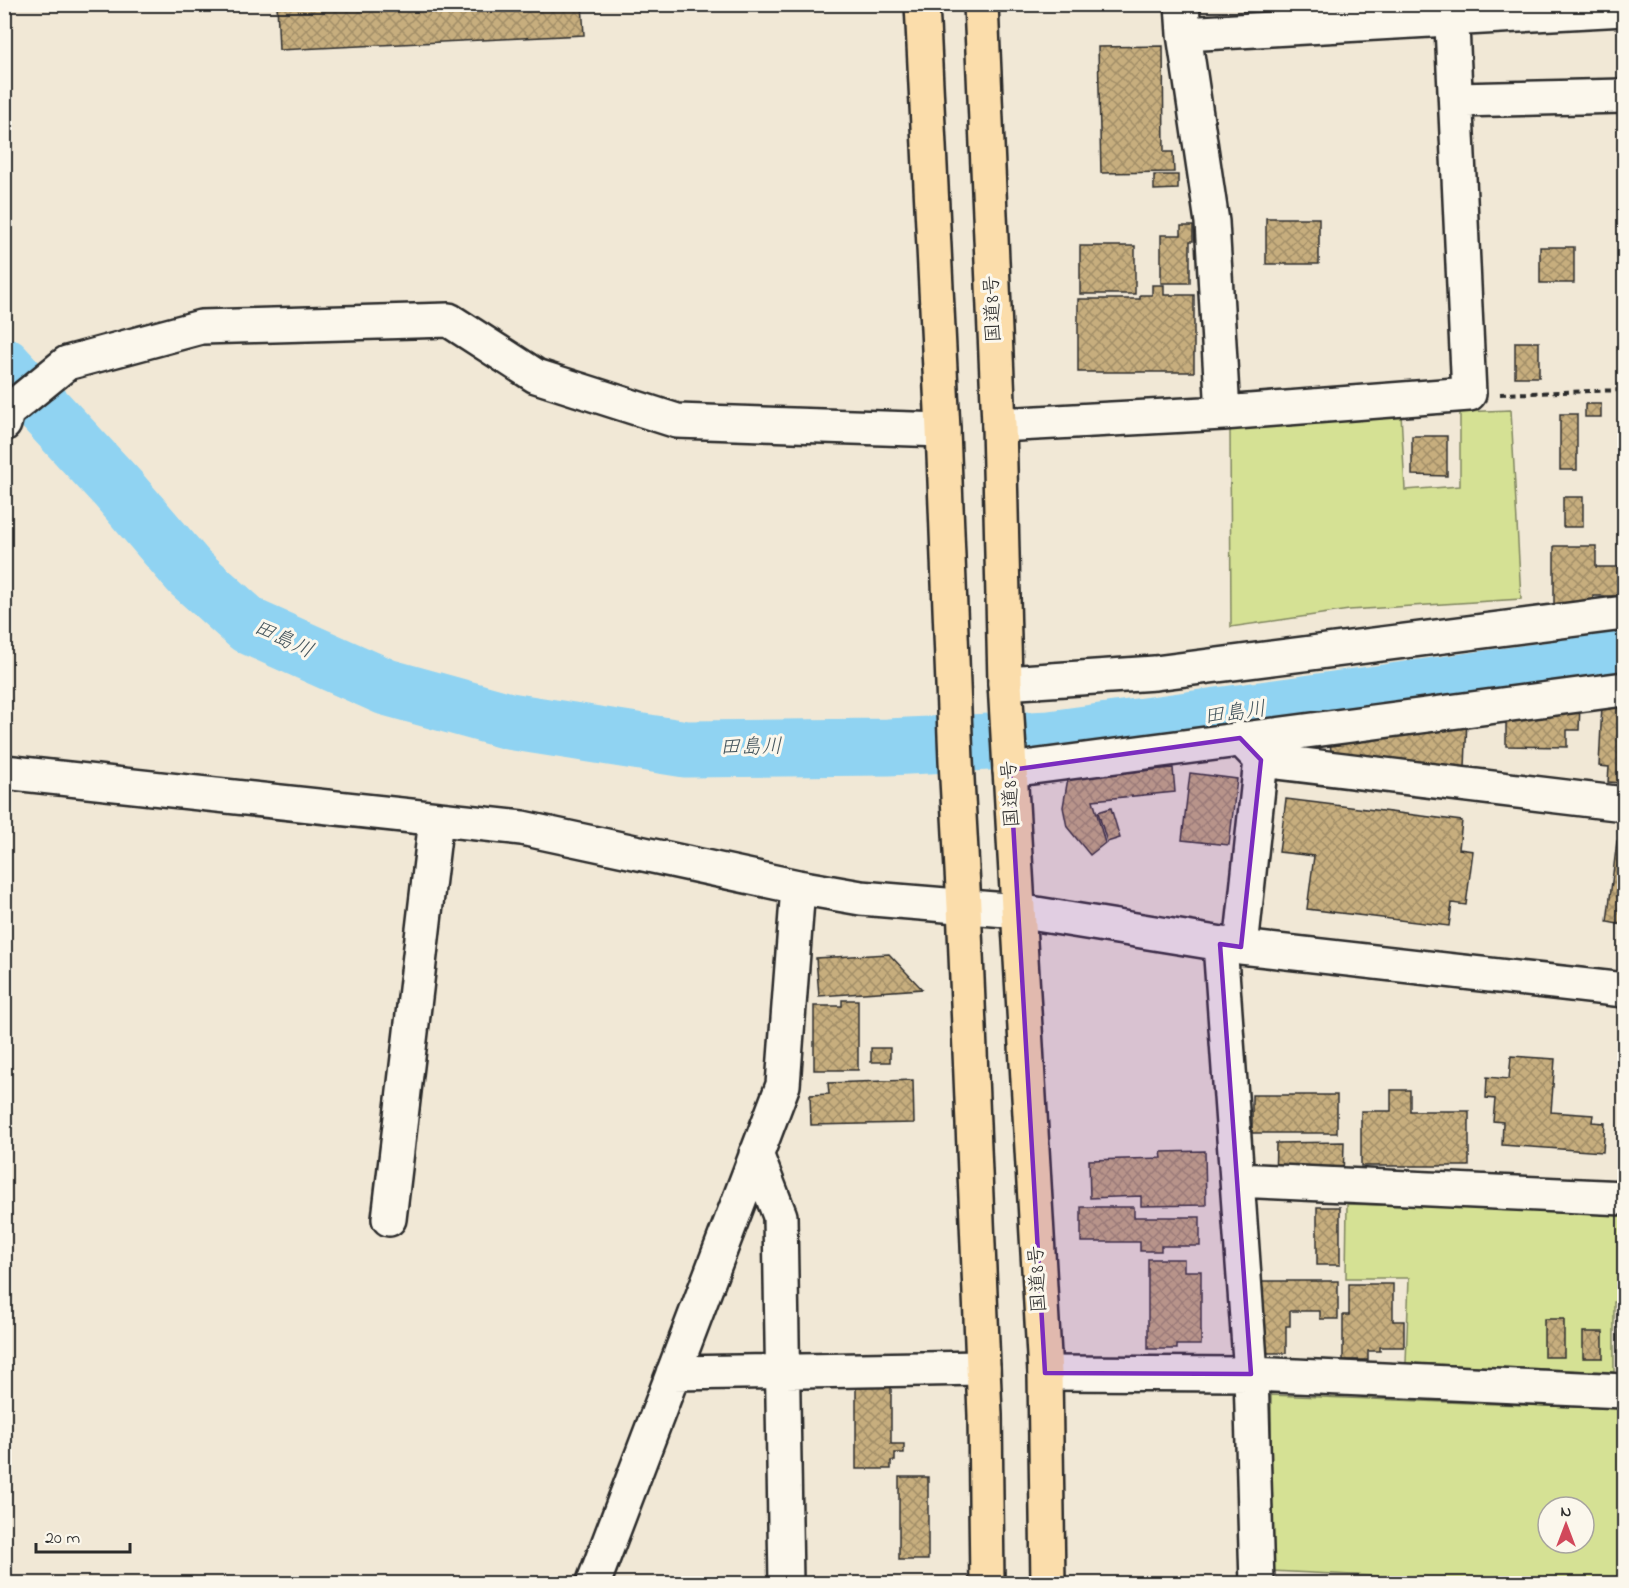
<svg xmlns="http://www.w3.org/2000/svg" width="1629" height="1588" viewBox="0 0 1629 1588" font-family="'Indie Flower','Klee One',sans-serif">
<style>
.green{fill:#d5e194;stroke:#808660;stroke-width:1.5;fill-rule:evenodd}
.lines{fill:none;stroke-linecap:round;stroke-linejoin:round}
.river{stroke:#90d3f2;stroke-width:57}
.building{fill:url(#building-cross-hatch);stroke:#2b2b2b;stroke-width:1.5}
.minor-casing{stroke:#2b2b2b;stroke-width:38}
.highway-casing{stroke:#2b2b2b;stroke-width:38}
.path{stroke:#2b2b2b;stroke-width:4;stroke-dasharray:6 4.5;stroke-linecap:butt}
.minor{stroke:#fbf7ec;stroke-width:33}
.highway{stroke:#fbddab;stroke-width:33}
.marked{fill:#7b2cbf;fill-opacity:0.2;stroke:#7b2cbf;stroke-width:4.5;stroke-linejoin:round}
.labels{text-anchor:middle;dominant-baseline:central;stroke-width:6;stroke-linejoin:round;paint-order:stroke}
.street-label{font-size:20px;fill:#2b2b2b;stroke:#fbf7ec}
.water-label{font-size:21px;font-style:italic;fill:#44555d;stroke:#fbf7ec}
</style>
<defs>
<pattern id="building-cross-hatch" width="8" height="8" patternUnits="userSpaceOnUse" patternTransform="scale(1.5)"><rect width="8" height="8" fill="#c7ae7e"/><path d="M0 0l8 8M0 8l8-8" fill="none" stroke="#a28e67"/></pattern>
</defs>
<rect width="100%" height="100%" fill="#f1e8d6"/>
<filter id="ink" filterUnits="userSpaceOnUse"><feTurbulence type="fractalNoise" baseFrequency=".0167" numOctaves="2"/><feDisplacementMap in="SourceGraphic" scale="12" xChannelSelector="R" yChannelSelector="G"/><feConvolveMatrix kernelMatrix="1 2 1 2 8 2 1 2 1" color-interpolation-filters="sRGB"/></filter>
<g filter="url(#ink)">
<path class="green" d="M1511,410L1521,599L1349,610L1231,627L1230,428L1401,413L1405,490L1460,486V412Z
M1347,1204L1624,1213V1302H1614V1372L1406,1363L1409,1278H1346Z
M1271,1395L1624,1409V1583H1515L1272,1571ZM1548,1507H1584V1543H1548Z"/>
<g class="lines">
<path class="river" d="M4,366L118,489L189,572L249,626L386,687L509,721L686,749L888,747L1050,739L1624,660"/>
</g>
<path class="building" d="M277,4H582L584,35L279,50Z
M1324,4H1349V8H1324Z
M1163,46L1164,152H1173L1174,172L1101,173L1098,47Z
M1154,175H1178V189L1154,190Z
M1266,218H1319V264H1266Z
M1181,226H1193V241H1190V283H1161V235H1181Z
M1080,246H1135V294H1080Z
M1540,247H1574V283H1540Z
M1152,285H1164V295H1194V372H1078V299H1140V295H1152Z
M1515,342H1539V377H1515Z
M1585,404H1601V417H1585Z
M1560,414H1577V470H1560Z
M1412,436H1447V476L1412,475Z
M1563,497H1583V527H1563Z
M1554,546H1596V567H1624V596H1593V607H1554Z
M1580,705L1579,730H1567V747L1506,746V715Z
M1602,705L1624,706V783L1608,782L1609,767L1599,766Z
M1467,719L1465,768L1331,751L1329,734Z
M1173,768L1175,792L1093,800L1105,843L1090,855L1067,827L1063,807L1068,778Z
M1190,773L1237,779L1229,845L1182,840Z
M1286,799L1462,821L1459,849L1473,851L1466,905L1452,903L1449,926L1307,909L1314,856L1279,852Z
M1111,808L1120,838L1107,842L1098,812Z
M1617,841H1624V925L1607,922Z
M889,954L922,989L819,996L816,958Z
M842,1000H858V1070H814V1006H842Z
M871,1048H890V1062H871Z
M1511,1056L1555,1059L1551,1112L1593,1115L1592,1122L1605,1123L1603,1152L1502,1145L1503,1122L1493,1121L1495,1099L1486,1098L1487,1077L1509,1079Z
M913,1080L914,1123L811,1125L810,1095L829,1094L828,1083Z
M1391,1090H1410V1111H1469V1166H1361V1111H1391Z
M1252,1095H1337V1133H1252Z
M1344,1142L1343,1181H1275L1276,1143Z
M1205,1151L1206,1205L1141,1206V1196L1090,1198L1089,1160L1162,1158L1161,1152Z
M1081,1207H1134V1217H1200V1246H1161V1251H1140V1242H1081Z
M1317,1207H1340V1265H1317Z
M1148,1259H1184V1271H1201V1345H1177V1349H1148Z
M1262,1281H1338V1319H1320V1311H1290V1326H1286V1353H1262Z
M1349,1284H1393V1321H1404V1347H1380V1351H1368V1360H1343V1315H1349Z
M1619,1307H1624V1372H1619Z
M1544,1319H1564V1357H1544Z
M1583,1332H1603V1358H1583Z
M856,1386H891V1444H904V1453H895V1461H891V1469H856Z
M899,1477H928V1560H899Z"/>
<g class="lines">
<g class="minor-casing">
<path id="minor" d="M1182,4L1184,34L1212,222L1223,413
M1184,34L1624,9
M1456,100L1624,96
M4,424L7,412L67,363L201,327L449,320L536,376L677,421L943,430
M999,425L1223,413L1469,394L1451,4
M1005,683L1155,673L1624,613
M1240,738L1261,760L1624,804
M1010,770L1624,689
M4,772L522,828L798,887L861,898L1018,911L1241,947L1624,990
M1220,944L1251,1374L1257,1584
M1241,947L1261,760
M756,1154L780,1216L786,1584
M1237,1180L1624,1198
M389,1219L436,819
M673,1373L983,1368
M1045,1373L1251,1374L1624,1391
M593,1584L783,1085L798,887"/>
</g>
<g class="highway-casing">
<path id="highway" d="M922,4L943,430L956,761L964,906L985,1415L987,1584
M981,4L999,425L1005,683L1045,1373L1048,1584"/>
</g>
<path class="path" d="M1500,394L1624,390"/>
<use href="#minor" class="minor"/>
<use href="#highway" class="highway"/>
</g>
</g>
<path class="marked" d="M1240,738L1261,760L1241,947L1220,944L1251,1374L1045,1373L1010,770Z"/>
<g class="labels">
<g class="street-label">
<text transform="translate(994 309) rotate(-92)">国道8号</text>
<text transform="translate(1012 794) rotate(-93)">国道8号</text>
<text transform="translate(1039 1279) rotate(-93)">国道8号</text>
</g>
<g class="water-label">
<text transform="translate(283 640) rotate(25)">田島川</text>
<text transform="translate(1235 714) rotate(-8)">田島川</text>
<text transform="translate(751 748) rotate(-1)">田島川</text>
</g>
</g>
<rect width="1629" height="1588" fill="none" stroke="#fbf7ec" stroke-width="24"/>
<rect x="12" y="12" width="1605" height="1564" fill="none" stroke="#2b2b2b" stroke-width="2" filter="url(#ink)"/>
<g transform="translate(1566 1525)"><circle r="28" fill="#fbf7ec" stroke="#a8a59f" stroke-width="1.5"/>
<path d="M0-4.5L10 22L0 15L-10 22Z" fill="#d1495b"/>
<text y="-9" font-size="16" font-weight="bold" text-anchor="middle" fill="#2b2b2b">N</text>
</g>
<path d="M36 1543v9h94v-9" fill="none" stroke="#2b2b2b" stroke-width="3"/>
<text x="45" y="1543" font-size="18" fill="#2b2b2b" stroke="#fbf7ec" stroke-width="4.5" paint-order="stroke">20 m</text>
</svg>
